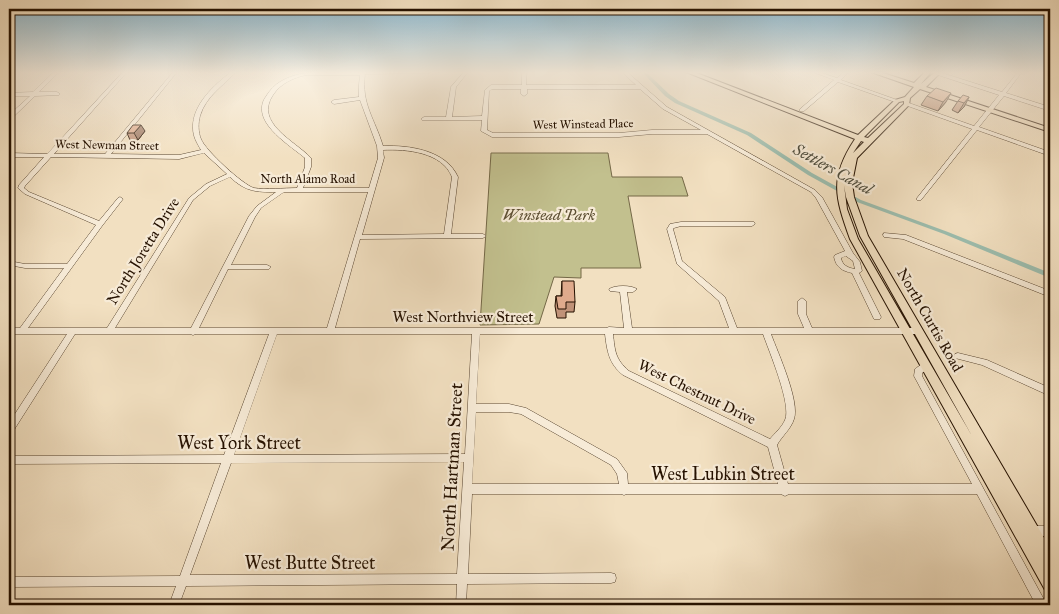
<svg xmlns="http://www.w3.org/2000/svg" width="1059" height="614" viewBox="0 0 1059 614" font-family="'IM FELL Great Primer',serif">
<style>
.green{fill:#c2c08e;stroke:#746847}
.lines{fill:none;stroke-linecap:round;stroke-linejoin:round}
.canal{fill:#9cbdae;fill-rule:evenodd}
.minor-casing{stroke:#584530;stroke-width:1}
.major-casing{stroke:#251100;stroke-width:2}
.minor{fill:#f7ebd7;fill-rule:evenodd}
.major{fill:#f2e0c1;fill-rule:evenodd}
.wall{fill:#c09278;stroke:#251100}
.shaded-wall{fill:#9c7762;stroke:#251100}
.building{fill:#dfaa8c;stroke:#251100}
.labels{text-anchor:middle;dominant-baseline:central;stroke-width:4.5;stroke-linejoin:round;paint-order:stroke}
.far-street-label{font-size:12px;fill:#251100;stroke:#f7ebd7}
.park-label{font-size:15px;font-style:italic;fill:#5c4e32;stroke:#f7ebd7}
.street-label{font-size:15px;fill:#251100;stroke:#f7ebd7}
.water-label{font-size:16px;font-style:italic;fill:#4f4d3d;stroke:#f7ebd7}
.near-street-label{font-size:18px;fill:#251100;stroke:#f7ebd7}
</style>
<rect width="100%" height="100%" fill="#f2e0c1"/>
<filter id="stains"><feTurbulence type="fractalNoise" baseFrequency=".004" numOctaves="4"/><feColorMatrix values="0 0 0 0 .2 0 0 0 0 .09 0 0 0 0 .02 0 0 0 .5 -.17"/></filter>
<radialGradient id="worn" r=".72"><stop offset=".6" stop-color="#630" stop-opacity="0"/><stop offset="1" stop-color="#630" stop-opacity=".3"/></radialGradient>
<path class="green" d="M491,153H608L612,177H682L688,196H628L641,268H581V278L554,277L539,324L480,325Z"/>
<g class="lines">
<path class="canal" d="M642,72H646L669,94L679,101L751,133L812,173L861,200L948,232L1050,273V278L944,234L857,202L808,175L747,135L675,103L665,96Z"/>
<g class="minor-casing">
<path id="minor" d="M54,72H59L39,92H57L60,94L59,95L35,96L11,119L9,120V115L30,96H9V93L33,92Z
M123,72H127L54,154H105L173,72H177L111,154L179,155L201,150C197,143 193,137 193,128C192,105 214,85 231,72H236C223,86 206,96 200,116C198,123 198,132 201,139C205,150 243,185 254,188C266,190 284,188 297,188L305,167V158C291,146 255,125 263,102C264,99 267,95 269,92C278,80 292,75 306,73L431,72L429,73L365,74C361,104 375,119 383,146C409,145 446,150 458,177L451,234H483L486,236L483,238L360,239L335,328H606L609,327L624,328L620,292L610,291L609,289C615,285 631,285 637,289L633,292H627L632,328H729L719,301L677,264L667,229L670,224L681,222H754L755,224L752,226H681L674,228L673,229L682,261L725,297L737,328H804L798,314V301L802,298L806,301V314L812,328H917L920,329L921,331L920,333L917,334H771C778,353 800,401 794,419C791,429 782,436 777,445L788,484H972L914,376L915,369C919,366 924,362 929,364L930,366L929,368L922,373V376L1047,605H1036L977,494H789L785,496L781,494H627L624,495L621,494H472L468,574L611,573L615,574L616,578L615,582L611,583L467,584L466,605H456L457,584L186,586L179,605H169L176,586L9,587V577L180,576L221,463L9,464V456L224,455L269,334H196L193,335L190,334H75L12,433L9,434V423L67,334H9V328H20L64,268H25L9,265V261L25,264H67L96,225L25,194L18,188L19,185L44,157H9V153L47,154ZM306,75H360L359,85V97L334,100L331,102L334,104L360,100L377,146L378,158L369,188H303L311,167V158C295,141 254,123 273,95C281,83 293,78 306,75ZM383,150C407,149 442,152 452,177L444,234L362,235L384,158ZM204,153L227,174L206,184L189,198L107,328H28L102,226L123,199L120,197L118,198L99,221L29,192L24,188L25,186L51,157L179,159ZM230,177C246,192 256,192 276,192L257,206L249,216L191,328H115L193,200L210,186ZM284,192H368L327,328H199L228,269H269L271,267L267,265H231L255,217L261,208ZM277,334H472L465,454L234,455ZM480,334H605C607,351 609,364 623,375L768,447L778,484H628L627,473L617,459L526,408L509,404H476ZM613,334H763C769,351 792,405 785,420C782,427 775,433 770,439L629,371C615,359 615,351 613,334ZM476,412H509L521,414L611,465L617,474L619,484H472ZM464,462L457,574L190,575L231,463Z
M464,72H468L456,87L452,117L482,116L485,90L491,85H522V72H526V85H636L622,72H627L667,107L815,190L822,197L853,253L860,262L862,271L859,273L881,317L880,319H874L852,273C842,271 836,267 834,257L835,255L845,251L816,198L811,192L707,134H652L619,137H492L481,131L482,120H422L421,119L424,117H446L451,87ZM492,89H521V94L524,96L527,94V89H640L663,109L701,130H652L619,133H493L487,130L489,91ZM846,256L853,261L855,269C848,268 842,265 841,258Z
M813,72H819L837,78L844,72H849L841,80L900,101L895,102L838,82L804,111H800V109L834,80Z
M935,72H939L1002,92L1018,72H1022L1006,93L1050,107V111L1004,96L979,127L1050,152V156L977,130L921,200H917V198L972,129L905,105V103H909L974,126L999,95L935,74Z
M884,233L906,235L1050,291V297L903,239L884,237L883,235Z
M958,353L987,360L1050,388V396L982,365L955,358L954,356L955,354Z
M1032,526H1050V536H1032L1028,535L1027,531L1028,527Z
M757,600H781L785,601L786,605H752L753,601Z"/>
</g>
<g class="major-casing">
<path id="major" d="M686,72H694L858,135L895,100L905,97L914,87L871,72H880L914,83L925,72H931L921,84L935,72H941L926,87L1050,128V132L920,89L910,98L909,105L857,158L852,183L854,197L868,236L1050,548V568L1047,567L1050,572V592L1045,590L850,239C835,197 829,178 855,139ZM904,101V104L868,138L864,137L899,102ZM861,141L864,142L853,153ZM844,185L846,197L860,236L972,436L858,239L847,209Z"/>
</g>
<use href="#minor" class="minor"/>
<use href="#major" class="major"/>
</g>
<path class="wall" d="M927,96L946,102L938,111L921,105Z
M969,97L964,107L958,113L952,110L958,101Z
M145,131L138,140H130L127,133Z
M562,281L575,302L574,312H566V318H557L555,306L556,296H561Z"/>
<path class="shaded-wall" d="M951,93L946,102L938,111L943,102Z
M969,97L964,107L958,113L964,103Z
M141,125L145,131L138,140L134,133Z"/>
<path class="building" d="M936,88L951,93L943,102L927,96Z
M963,95L969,97L964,103L958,101Z
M133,125H141L134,133H127Z
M562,281H574L575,302H566V309H558L556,296H562Z"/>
<linearGradient id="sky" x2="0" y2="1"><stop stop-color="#89b8d1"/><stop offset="0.46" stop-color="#f9f1e3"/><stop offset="1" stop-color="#f9f1e3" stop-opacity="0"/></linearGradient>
<rect width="1059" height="158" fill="url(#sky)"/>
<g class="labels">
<g class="far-street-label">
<text transform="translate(583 124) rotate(-1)">West Winstead Place</text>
<text transform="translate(107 145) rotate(1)">West Newman Street</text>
<text x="308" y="179">North Alamo Road</text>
</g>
<g class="park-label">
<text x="549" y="215">Winstead Park</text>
</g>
<g class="street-label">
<text transform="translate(143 251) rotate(-58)">North Joretta Drive</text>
<text x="463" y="317">West Northview Street</text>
<text transform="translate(930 320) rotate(60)">North Curtis Road</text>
<text transform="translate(697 392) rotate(26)">West Chestnut Drive</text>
</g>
<g class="water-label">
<text transform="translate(833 169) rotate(29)">Settlers Canal</text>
</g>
<g class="near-street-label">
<text x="239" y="443">West York Street</text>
<text transform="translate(452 467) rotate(-87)">North Hartman Street</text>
<text x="723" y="474">West Lubkin Street</text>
<text x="310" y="563">West Butte Street</text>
</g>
</g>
<rect width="1059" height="614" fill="none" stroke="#f2e0c1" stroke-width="30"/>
<rect x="10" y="10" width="1039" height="594" fill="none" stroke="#251100" stroke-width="2.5"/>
<rect x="15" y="15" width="1029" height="584" fill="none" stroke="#251100"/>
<rect width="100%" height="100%" filter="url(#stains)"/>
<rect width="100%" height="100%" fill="url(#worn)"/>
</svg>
